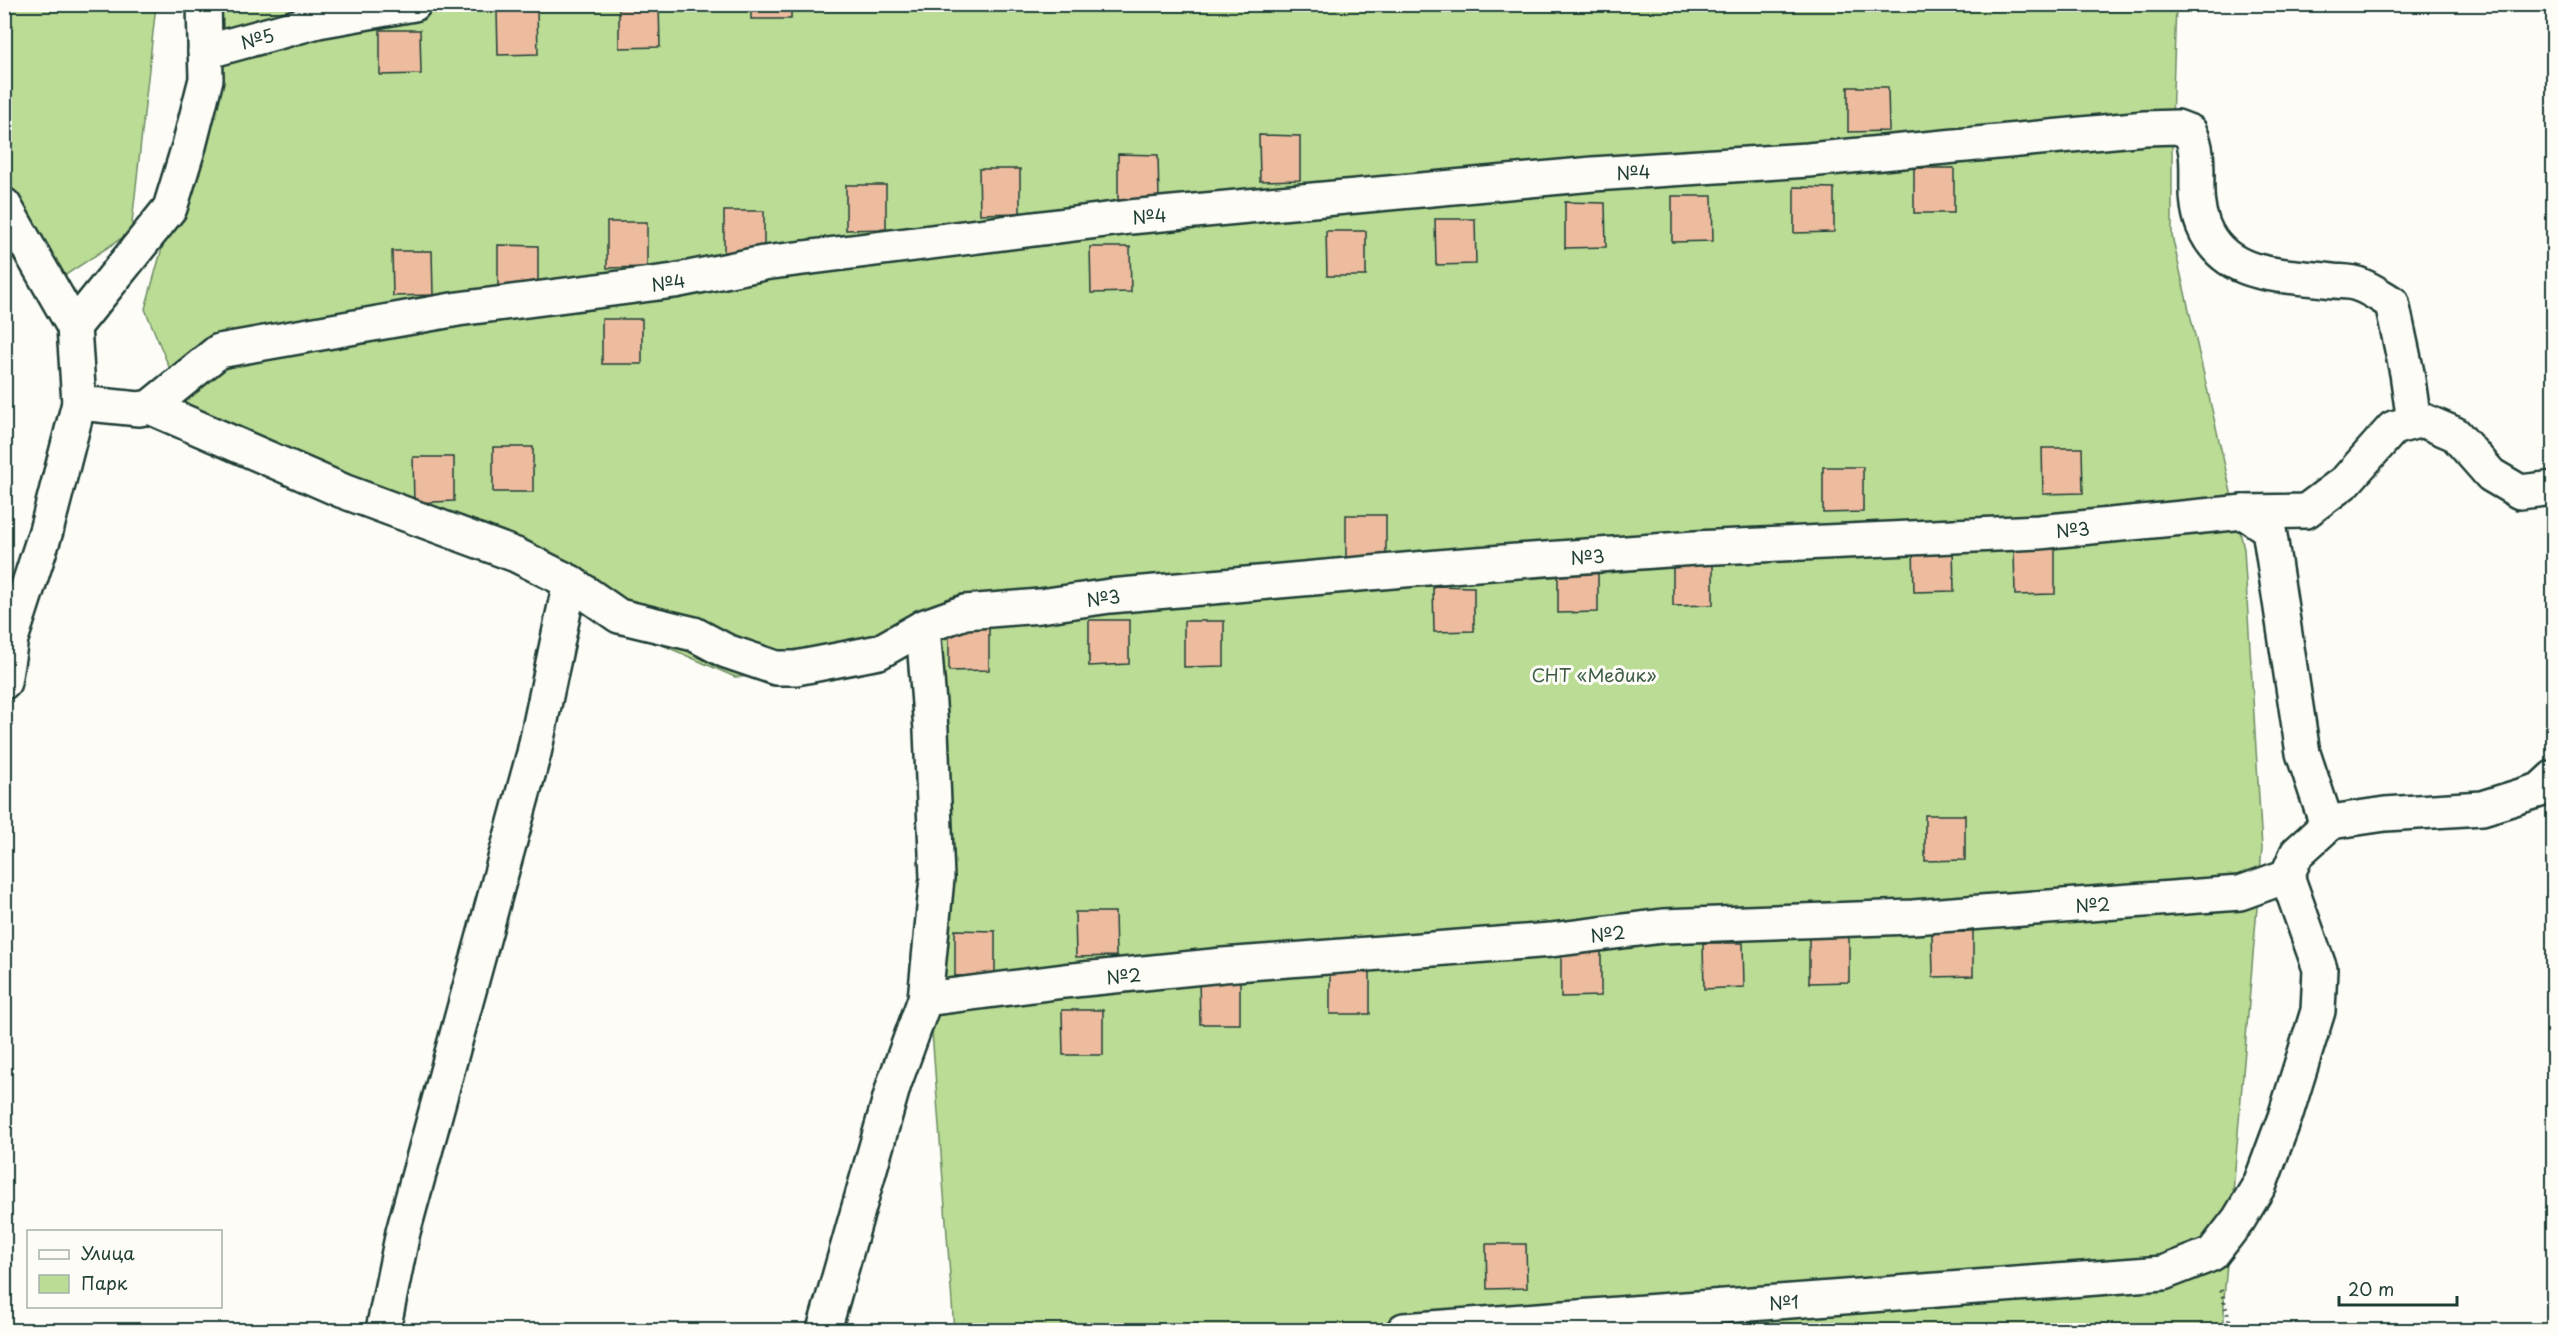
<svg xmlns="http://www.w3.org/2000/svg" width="2558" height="1335" viewBox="0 0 2558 1335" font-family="'Playpen Sans',sans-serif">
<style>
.green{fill:#bbdc95;stroke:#6d8c64;stroke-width:1.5}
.building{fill:#edbb9e;stroke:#1f3d34;stroke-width:1.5}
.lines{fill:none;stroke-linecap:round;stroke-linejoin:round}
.minor-casing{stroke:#1f3d34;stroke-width:38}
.path{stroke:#1f3d34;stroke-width:4;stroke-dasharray:1.5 4.5;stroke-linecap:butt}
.minor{stroke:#fdfcf7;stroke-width:33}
.labels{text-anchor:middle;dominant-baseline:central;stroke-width:6;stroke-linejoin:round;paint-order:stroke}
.street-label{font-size:18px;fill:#1f3d34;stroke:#fdfcf7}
.park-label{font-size:18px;fill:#3e5d47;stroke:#fdfcf7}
</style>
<rect width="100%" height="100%" fill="#fdfcf7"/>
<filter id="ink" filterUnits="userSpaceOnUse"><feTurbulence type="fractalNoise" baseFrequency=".0167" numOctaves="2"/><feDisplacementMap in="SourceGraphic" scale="12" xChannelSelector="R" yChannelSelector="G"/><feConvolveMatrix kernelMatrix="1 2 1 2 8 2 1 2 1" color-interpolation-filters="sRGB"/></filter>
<g filter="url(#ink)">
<path class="green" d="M4,5H156L131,232L52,284L5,203Z
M216,5H2176L2172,121V236L2244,549L2262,848L2224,1299V1330H954L932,1031L934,1011L938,639L806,675L735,677L649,639L560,568L198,437L145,309L212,69Z"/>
<path class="building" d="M619,4H659L660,47L619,48Z
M751,4H791V19H751Z
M497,10H537L538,54L498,55Z
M380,30H420L421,74L380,75Z
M1848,87H1888L1889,131L1848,132Z
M1259,135L1300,136V180L1260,181Z
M1118,154L1158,155L1159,199L1118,200Z
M1914,168H1954V213H1914Z
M979,169H1020V213L980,214Z
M846,185H886V229L846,230Z
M1794,187L1834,188V232L1794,233Z
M1672,196H1712L1713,241L1672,242Z
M1565,202L1605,203L1606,247L1565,248Z
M724,211H764V255L724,257Z
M1435,219H1475L1476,264L1436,265Z
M607,222H647V267L607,268Z
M1326,231H1366V276H1327Z
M498,245L538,246V290L498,291Z
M1090,247H1130L1131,292L1091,293Z
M392,251H432L433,295L393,296Z
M602,319H642V364H602Z
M493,447H533V492H493Z
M2042,448H2082L2083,493L2043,494Z
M413,457H454V501L414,503Z
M1823,467H1863V512L1823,513Z
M1346,515H1386V559L1346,560Z
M1913,546L1953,547L1954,591L1914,592Z
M2014,549H2055V594L2015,595Z
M1673,561H1713V605L1673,606Z
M1558,568H1598V612L1558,613Z
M1433,586L1474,587V631L1434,632Z
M1089,620H1129V664L1089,666Z
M1184,621H1224V666L1184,667Z
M949,626H989V670L949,671Z
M1925,815H1965V860L1925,861Z
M1075,912H1115L1116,956L1076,957Z
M955,930L995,931V975L955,976Z
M1932,932H1973V976L1933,977Z
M1809,937H1849V982L1809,983Z
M1703,943H1743L1744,987L1704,989Z
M1561,951L1601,952V996L1561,997Z
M1330,969H1370V1014H1330Z
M1199,979H1240V1024H1200Z
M1062,1010H1103V1055H1063Z
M1486,1244H1526L1527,1288L1487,1289Z
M1718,1322H1758V1330H1718Z
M1617,1328H1657V1330H1617Z"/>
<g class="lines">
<g class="minor-casing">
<g id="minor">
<path id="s1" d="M204,4L206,79L189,146L170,208L74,327L79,403L139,409L150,407L219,351L458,309L674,281L764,263L1130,217L1593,174L1808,160L2145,128L2177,127L2190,132C2204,161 2190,191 2203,225C2225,280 2283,274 2333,281C2341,282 2352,281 2360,285C2371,289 2382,297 2392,303L2407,373L2414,422"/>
<path id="s2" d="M205,52L318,21L414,4"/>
<path d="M4,205L74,327"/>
<path id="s3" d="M150,407L343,491L516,555L570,582L619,616L694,634L726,651L776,668H796L879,652L923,627L965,612L1040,606L1110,596L1450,566L1695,548L2039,532L2244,512L2306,511L2346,481L2393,428L2422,420L2455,434L2491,475L2520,492L2554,488"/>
<path d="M2244,512L2269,529L2303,753L2327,825"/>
<path d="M4,682L11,639L46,531L79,403"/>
<path id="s4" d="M925,999L1064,981L1223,965L1551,940L1663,926L1913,917L2240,893L2287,876"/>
<path d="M383,1330L403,1232L534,753L570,582"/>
<path d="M824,1330L894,1084L925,999L937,878L931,730L923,627"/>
<path id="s5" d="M1404,1330L2163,1273L2212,1254L2239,1219L2260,1184L2285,1117L2318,1011L2320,969L2287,876L2297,853L2331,822L2385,814L2482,808L2540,790L2554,777"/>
</g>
</g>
<path class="path" d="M2221,1290L2232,1330"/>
<use href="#minor" class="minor"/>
</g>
</g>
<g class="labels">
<g class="street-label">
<text stroke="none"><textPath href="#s2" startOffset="54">№5</textPath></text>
<text stroke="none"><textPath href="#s1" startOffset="2025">№4</textPath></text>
<text stroke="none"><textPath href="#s1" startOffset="1539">№4</textPath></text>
<text stroke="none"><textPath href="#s1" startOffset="1053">№4</textPath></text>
<text stroke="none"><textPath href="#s3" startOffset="1992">№3</textPath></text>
<text stroke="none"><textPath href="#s3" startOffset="1506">№3</textPath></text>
<text stroke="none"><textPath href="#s3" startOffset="1020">№3</textPath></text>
<text stroke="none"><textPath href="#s4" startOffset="1172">№2</textPath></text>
<text stroke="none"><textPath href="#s4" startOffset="686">№2</textPath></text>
<text stroke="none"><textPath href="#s4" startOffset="200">№2</textPath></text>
<text stroke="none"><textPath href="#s5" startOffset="381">№1</textPath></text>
</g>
<g class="park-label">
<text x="1594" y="674">СНТ «Медик»</text>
</g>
</g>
<rect width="2558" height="1335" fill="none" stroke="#fdfcf7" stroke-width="24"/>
<rect x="12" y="12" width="2534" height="1311" fill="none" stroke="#1f3d34" stroke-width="2" filter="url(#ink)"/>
<rect x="27" y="1230" width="195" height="78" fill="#fdfcf7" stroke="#a4b0a9" stroke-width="1.5"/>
<rect x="39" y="1250" width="30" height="9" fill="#fdfcf7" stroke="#a4b0a9" stroke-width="1.5"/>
<text x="81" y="1260" font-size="18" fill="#1f3d34">Улица</text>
<rect x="39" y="1275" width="30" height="18" fill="#bbdc95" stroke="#a4b0a9" stroke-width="1.5"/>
<text x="81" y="1290" font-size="18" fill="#1f3d34">Парк</text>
<path d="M2339 1296v9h118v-9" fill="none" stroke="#1f3d34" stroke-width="3"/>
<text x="2348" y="1296" font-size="18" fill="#1f3d34" stroke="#fdfcf7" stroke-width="4.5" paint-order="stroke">20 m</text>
</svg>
